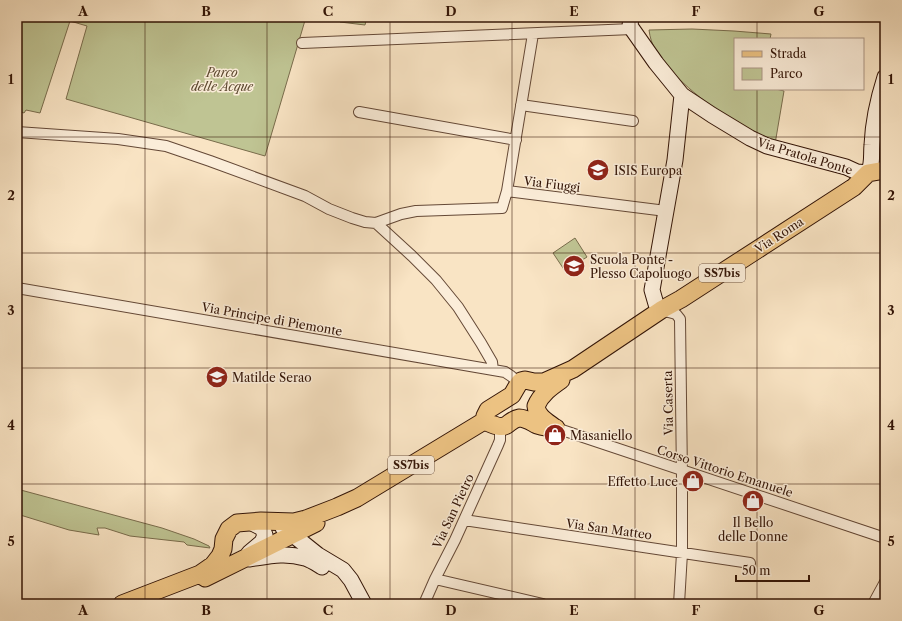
<svg xmlns="http://www.w3.org/2000/svg" width="902" height="621" viewBox="0 0 902 621" font-family="'Libre Caslon Text',serif">
<style>
.green{fill:#bfc493;stroke:#796c4c}
.lines{fill:none;stroke-linecap:round;stroke-linejoin:round}
.minor-casing{stroke:#644836;stroke-width:12}
.secondary-casing{stroke:#331406;stroke-width:17}
.primary-casing{stroke:#331406;stroke-width:19}
.minor{stroke:#fbedd9;stroke-width:10}
.secondary{stroke:#fbedd9;stroke-width:15}
.primary{stroke:#ecc282;stroke-width:17}
.grid{fill:none;stroke:#331406;stroke-width:1;stroke-opacity:0.55}
.labels{text-anchor:middle;dominant-baseline:central;stroke-width:3;stroke-linejoin:round;paint-order:stroke}
.shield{fill:#fbedd9;stroke:#6f5545;stroke-width:1}
.shield-label{font-size:11px;font-weight:bold;fill:#331406}
.park-label{font-size:12px;font-style:italic;fill:#5d4930;stroke:#fbedd9}
.street-label{font-size:12px;fill:#331406;stroke:#fbedd9}
.poi-label{font-size:12px;fill:#331406;stroke:#fbedd9;text-anchor:start}
.neatline{fill:none;stroke:#331406;stroke-width:1.5}
.grid-label{font-size:13px;text-anchor:middle;font-weight:bold;fill:#331406}
</style>
<rect width="100%" height="100%" fill="#f9e4c4"/>
<filter id="stains"><feTurbulence type="fractalNoise" baseFrequency=".005" numOctaves="4"/><feColorMatrix values="0 0 0 0 .2 0 0 0 0 .09 0 0 0 0 .02 0 0 0 .5 -.17"/></filter>
<radialGradient id="worn" r=".72"><stop offset=".6" stop-color="#630" stop-opacity="0"/><stop offset="1" stop-color="#630" stop-opacity=".3"/></radialGradient>
<path class="green" d="M17,17H306L265,156L66,99L87,26L70,21L40,113L26,110L24,113L17,110Z
M340,17H367L365,25L340,22Z
M692,29L734,31L771,34L770,39H735V89H776L784,91L775,144C760,136 744,128 730,119C704,102 671,76 656,51C652,44 650,38 649,30Z
M575,238L587,257L565,271L553,253Z
M17,489L162,528L194,539L209,546L210,548L187,545L184,542L130,536L105,528H97L99,535L69,530L17,514Z"/>
<g class="lines">
<g class="minor-casing">
<path id="minor" d="M302,43L632,29
M521,105L633,121
M359,112L516,140
M17,132L118,139L166,146L210,161L305,196L329,209L352,218L365,222L376,223L412,256L436,280L458,307L481,343L492,362L493,370
M507,191L666,211
M376,223L401,214L416,211L502,208L507,191L533,34
M17,288L505,372L511,376L519,383
M661,310L676,314L680,319L682,478V553L679,604
M556,428L885,538
M464,520L750,563
M435,579L543,604
M424,604L435,579L455,540L498,445L500,440V427
M873,604L885,582"/>
</g>
<g class="secondary-casing">
<path id="secondary" d="M631,17L630,26L656,63L682,95L712,115L750,138L767,146L846,167L857,172L868,173C873,165 871,154 872,145C873,122 878,99 885,77
M661,310L656,304L652,290L675,160L682,95
M283,528L293,535L318,555L343,570L351,580L364,604
M249,553L262,542L265,535L262,528L250,522
M249,559C269,556 285,552 305,558C311,560 317,564 322,567"/>
</g>
<g class="primary-casing">
<path id="primary" d="M554,427C546,421 537,416 536,406C541,394 551,387 561,380
M556,428C550,428 543,427 537,425C531,422 526,418 519,418C514,419 512,421 508,424C501,430 492,424 484,421L485,416L488,410L512,395L519,383L521,381L525,380L534,382H544L573,369L661,310L681,299L854,187L868,173L885,170
M205,578L316,523
M122,604L200,574L213,565L220,556L223,549L224,539L229,529L237,523L261,521L294,522L306,519L337,507L357,498L484,421"/>
</g>
<use href="#minor" class="minor"/>
<use href="#secondary" class="secondary"/>
<use href="#primary" class="primary"/>
</g>
<path class="grid" d="M145,17V604M267,17V604M390,17V604M512,17V604M635,17V604M757,17V39M757,89V604M17,137H885M17,253H885M17,368H885M17,484H885"/>
<defs>
<g id="school-disc" transform="scale(1.15)"><circle r="9.5" fill="#8f2418" stroke="#fbedd9"/><path d="M0-5L7-2L0 1L-7-2ZM-4 1L0 2.5L4 1V4Q0 6-4 4Z" fill="#fff"/></g>
<g id="shop-disc" transform="scale(1.15)"><circle r="9.5" fill="#8f2418" stroke="#fbedd9"/><path d="M-5-2.5h2.3a2.7 3.5 0 0 1 5.4 0H5L5.5 6h-11ZM-1.5-2.5h3a1.5 2.3 0 0 0-3 0Z" fill="#fff"/></g>
</defs>
<g fill-rule="evenodd">
<use href="#school-disc" x="598" y="170"/>
<use href="#school-disc" x="574" y="266"/>
<use href="#school-disc" x="217" y="377"/>
<use href="#shop-disc" x="555" y="435"/>
<use href="#shop-disc" x="693" y="481"/>
<use href="#shop-disc" x="753" y="501"/>
</g>
<g class="labels">
<g class="shield">
<rect x="699" y="264" width="46" height="18" rx="3"/>
<rect x="388" y="456" width="46" height="18" rx="3"/>
</g>
<g class="shield-label">
<text x="722" y="273">SS7bis</text>
<text x="411" y="465">SS7bis</text>
</g>
<g class="park-label">
<text x="222" y="72">Parco<tspan x="222" dy="14">delle Acque</tspan></text>
</g>
<g class="street-label">
<text transform="translate(805 156) rotate(17)">Via Pratola Ponte</text>
<text transform="translate(552 184) rotate(7)">Via Fiuggi</text>
<text transform="translate(779 235) rotate(-33)">Via Roma</text>
<text transform="translate(272 319) rotate(10)">Via Principe di Piemonte</text>
<text transform="translate(668 403) rotate(-91)">Via Caserta</text>
<text transform="translate(725 471) rotate(18)">Corso Vittorio Emanuele</text>
<text transform="translate(453 511) rotate(-65)">Via San Pietro</text>
<text transform="translate(609 529) rotate(8)">Via San Matteo</text>
</g>
<g class="poi-label">
<text x="614" y="170">ISIS Europa</text>
<text x="590" y="259">Scuola Ponte -<tspan x="590" dy="14">Plesso Capoluogo</tspan></text>
<text x="232" y="377">Matilde Serao</text>
<text x="570" y="435">Masaniello</text>
<text x="678" y="481" text-anchor="end">Effetto Luce</text>
<text x="753" y="522" text-anchor="middle">Il Bello<tspan x="753" dy="14">delle Donne</tspan></text>
</g>
</g>
<rect width="902" height="621" fill="none" stroke="#f9e4c4" stroke-width="44"/>
<rect x="734" y="38" width="130" height="52" fill="#fbedd9" stroke="#ab9685"/>
<rect x="742" y="51" width="20" height="6" fill="#ecc282" stroke="#ab9685"/>
<text x="770" y="58" font-size="12" fill="#331406">Strada</text>
<rect x="742" y="68" width="20" height="12" fill="#bfc493" stroke="#ab9685"/>
<text x="770" y="78" font-size="12" fill="#331406">Parco</text>
<path d="M736 575v6h73v-6" fill="none" stroke="#331406" stroke-width="2"/>
<text x="742" y="575" font-size="12" fill="#331406" stroke="#fbedd9" stroke-width="3" paint-order="stroke">50 m</text>
<rect x="22" y="22" width="858" height="577" class="neatline"/>
<g class="grid-label">
<text x="83" y="16">A</text>
<text x="206" y="16">B</text>
<text x="328" y="16">C</text>
<text x="451" y="16">D</text>
<text x="574" y="16">E</text>
<text x="696" y="16">F</text>
<text x="819" y="16">G</text>
<text x="11" y="84">1</text>
<text x="891" y="84">1</text>
<text x="11" y="200">2</text>
<text x="891" y="200">2</text>
<text x="11" y="315">3</text>
<text x="891" y="315">3</text>
<text x="11" y="430">4</text>
<text x="891" y="430">4</text>
<text x="11" y="546">5</text>
<text x="891" y="546">5</text>
<text x="83" y="615">A</text>
<text x="206" y="615">B</text>
<text x="328" y="615">C</text>
<text x="451" y="615">D</text>
<text x="574" y="615">E</text>
<text x="696" y="615">F</text>
<text x="819" y="615">G</text>
</g>
<rect width="100%" height="100%" filter="url(#stains)"/>
<rect width="100%" height="100%" fill="url(#worn)"/>
</svg>
